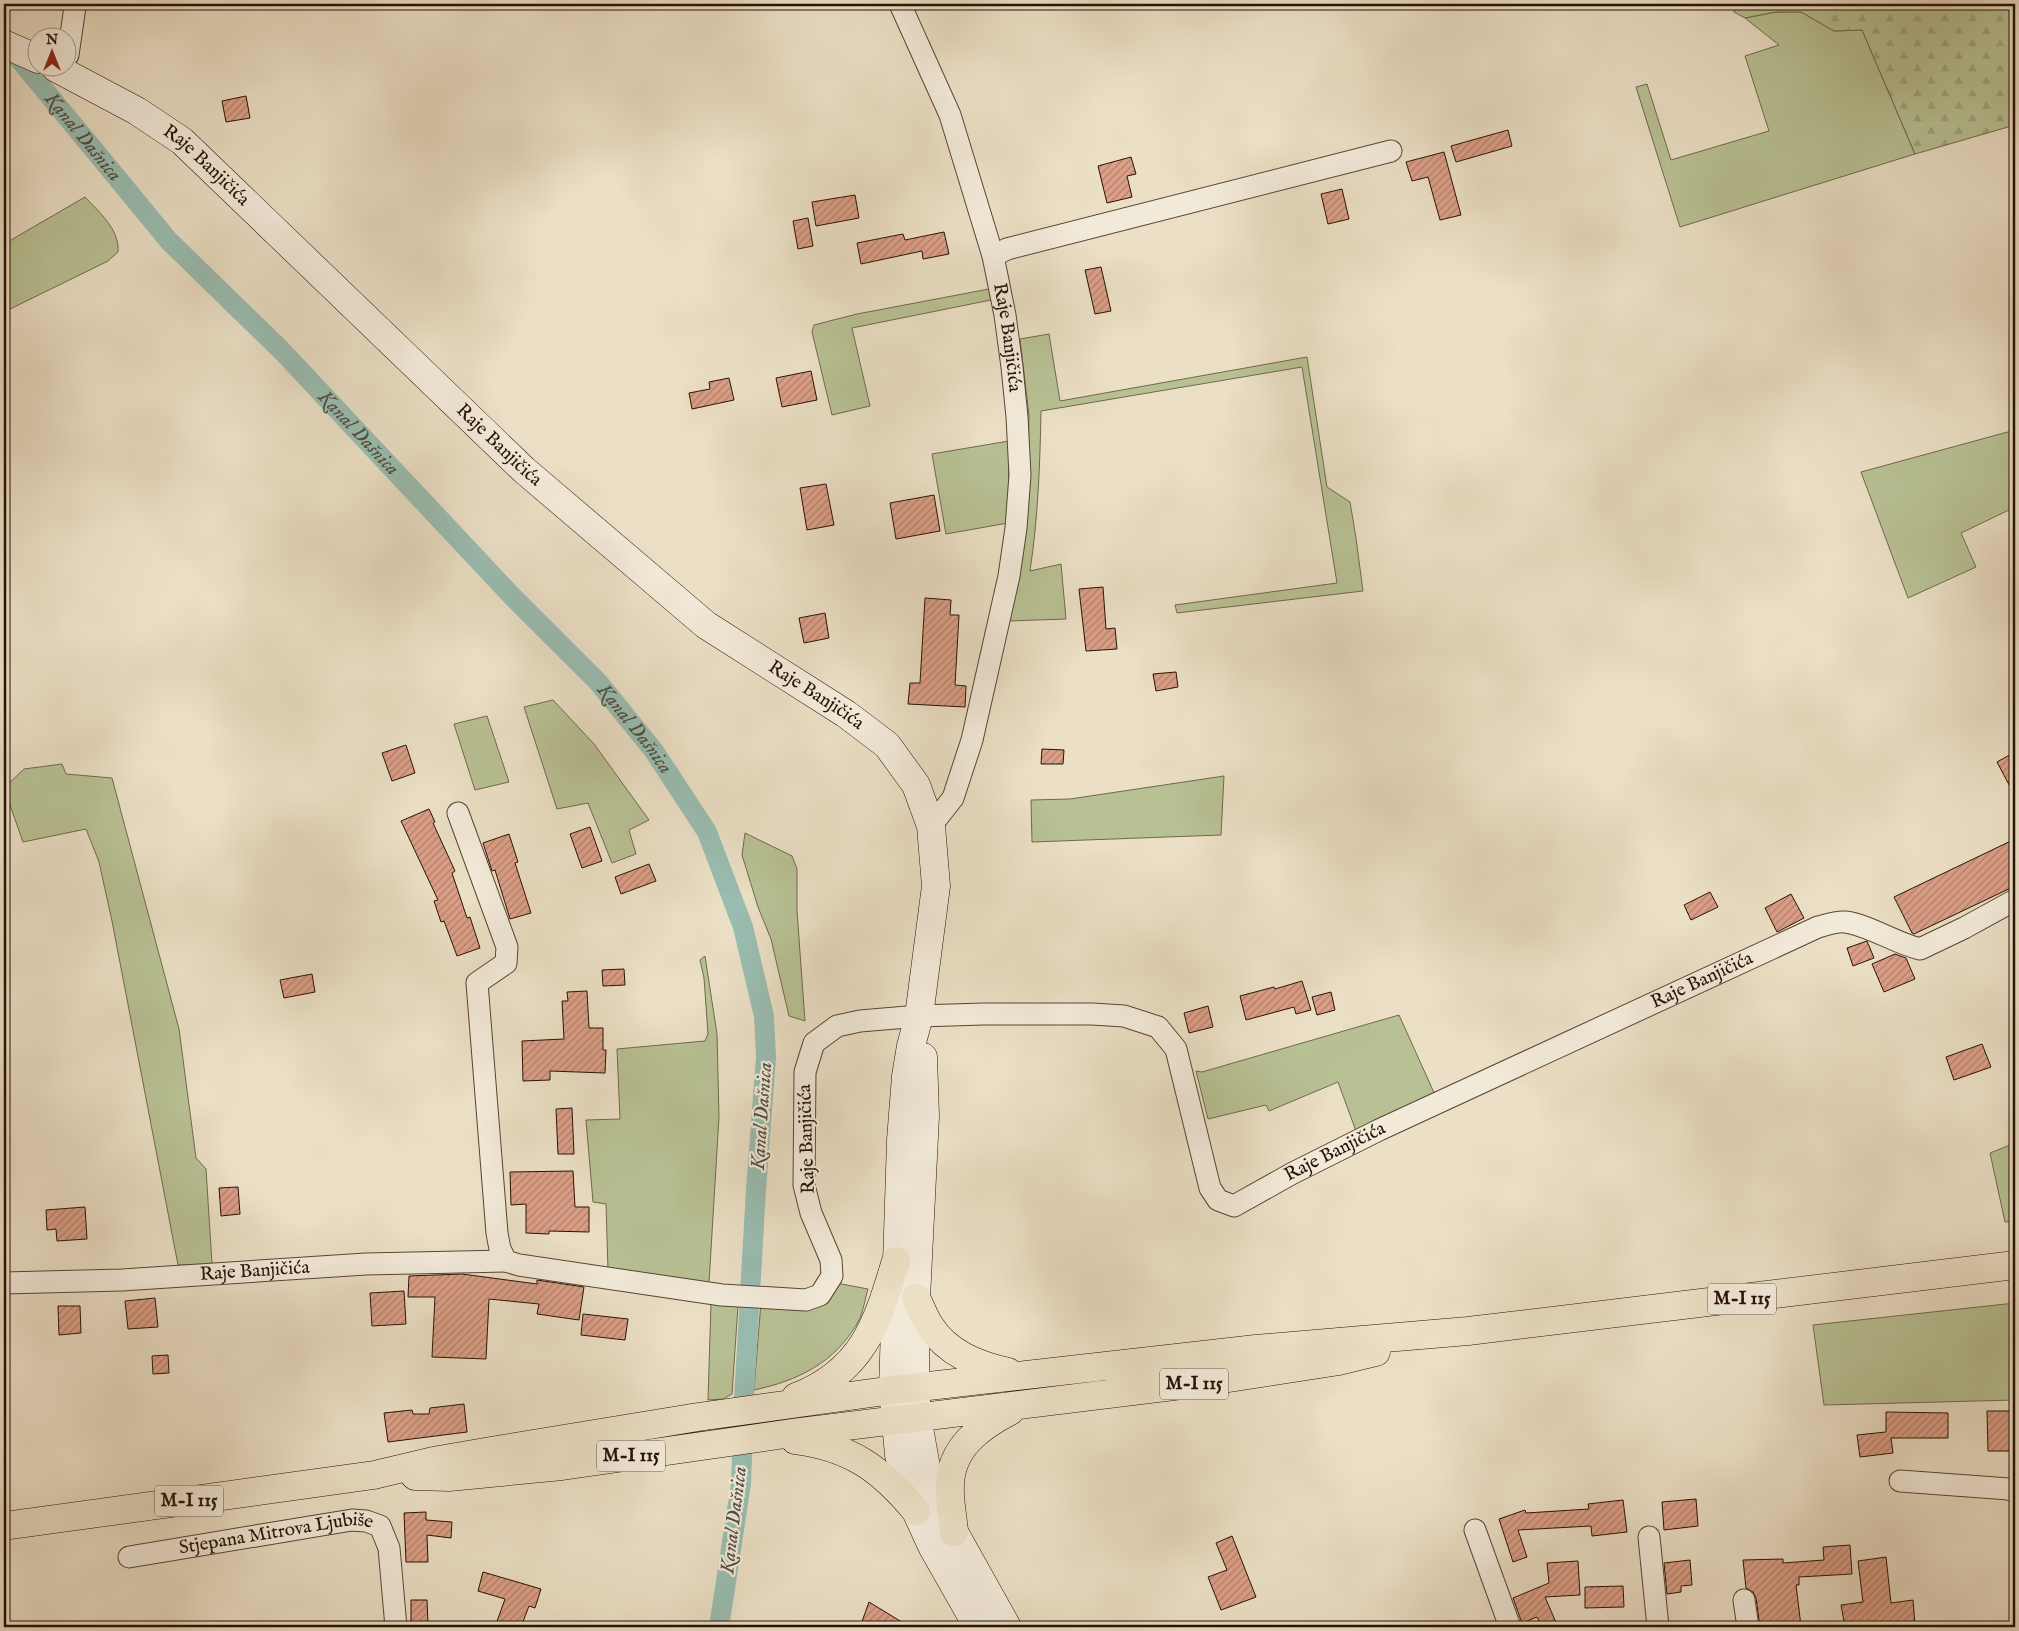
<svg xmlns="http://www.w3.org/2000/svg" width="2019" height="1631" viewBox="0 0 2019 1631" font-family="'IM FELL English',serif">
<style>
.grass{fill:#b8c194;stroke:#70694c}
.forest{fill:url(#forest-firs);stroke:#70694c}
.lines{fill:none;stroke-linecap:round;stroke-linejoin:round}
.canal{stroke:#99bdb1;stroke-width:20}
.building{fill:url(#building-hatch);stroke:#271105}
.street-casing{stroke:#584435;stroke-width:23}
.secondary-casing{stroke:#271105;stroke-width:29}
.primary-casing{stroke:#271105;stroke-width:29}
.street{stroke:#f2ead9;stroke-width:21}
.secondary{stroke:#f2ead9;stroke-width:28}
.primary{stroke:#ebdfc5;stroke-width:28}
.labels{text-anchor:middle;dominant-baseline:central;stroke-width:4.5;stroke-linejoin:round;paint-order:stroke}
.shield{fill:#f2ead9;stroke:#645245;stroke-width:1}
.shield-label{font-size:18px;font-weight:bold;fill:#271105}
.street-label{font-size:19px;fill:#271105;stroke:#f2ead9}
.water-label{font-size:20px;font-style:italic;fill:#4f4d41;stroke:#f2ead9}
</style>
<defs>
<pattern id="forest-firs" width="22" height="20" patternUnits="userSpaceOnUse" patternTransform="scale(1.25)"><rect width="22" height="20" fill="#b8c194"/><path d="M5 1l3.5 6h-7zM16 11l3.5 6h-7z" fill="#9ea57e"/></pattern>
<pattern id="building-hatch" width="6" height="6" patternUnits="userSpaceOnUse" patternTransform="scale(1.25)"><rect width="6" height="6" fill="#dc9f87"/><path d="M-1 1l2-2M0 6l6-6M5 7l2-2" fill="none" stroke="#b2806c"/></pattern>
</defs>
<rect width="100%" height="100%" fill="#ebdfc5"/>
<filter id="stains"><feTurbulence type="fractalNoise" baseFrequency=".004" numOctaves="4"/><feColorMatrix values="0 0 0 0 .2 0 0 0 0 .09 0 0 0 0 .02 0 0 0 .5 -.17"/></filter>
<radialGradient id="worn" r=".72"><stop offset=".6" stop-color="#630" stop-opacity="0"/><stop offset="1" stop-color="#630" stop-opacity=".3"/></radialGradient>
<path class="grass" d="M1776,12H1801L1834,31L1862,30L1915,154L1680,227L1636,87L1647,84L1671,160L1769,131L1745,56L1779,45L1745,18Z
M85,197C99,212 120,230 118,252L108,261L4,312V244Z
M989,289L991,300L852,328L870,406L832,415L812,332L814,325L857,314Z
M1049,334L1060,401L1307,357L1327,487L1350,502L1356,538L1363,591L1177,613L1175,605L1337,583L1302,367L1041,411C1040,465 1038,518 1030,571L1061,564L1066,619L1009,621L1028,484L1029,415L1020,339Z
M2015,430V504L2009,510L1961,533L1976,567L1908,598L1861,472Z
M1009,441L1008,523L946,534L932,454Z
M553,700L594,744L649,820L629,830L636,854L612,863L588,803L557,809L524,707Z
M487,716L509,782L475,790L454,724Z
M62,764L66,774L112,778L179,1029L196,1158L206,1169L212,1264L178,1265L112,921L99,862L86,829L23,842L4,788L24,769Z
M1224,776L1221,835L1032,842L1031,800L1070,799Z
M745,833L792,856L797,869V911L805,1021L789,1016L771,939L758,907L742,855Z
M705,956L717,1034L719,1117L709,1283L608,1270L606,1204L593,1202L586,1120L620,1119L617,1049L705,1041L708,1034L704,978L700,960Z
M1399,1015L1436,1097L1356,1131L1338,1082L1269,1111L1266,1105L1208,1119L1196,1071L1202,1072Z
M2015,1143V1221L2005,1222L1990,1153Z
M836,1283L868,1289C865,1299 863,1313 858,1322C835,1363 797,1381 754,1390L761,1302Z
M711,1303L738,1306L732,1394L723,1399L708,1400Z
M2015,1303V1400L1824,1405L1813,1325Z"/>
<path class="forest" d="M1735,4H2015V125L1915,154L1862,30L1834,31L1801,12H1776L1745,18L1734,12Z"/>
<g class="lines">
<path class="canal" id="s1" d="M10,48L169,241L282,351L510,594L598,682L654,751L707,832L743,927L764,1016L766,1057L756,1190L744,1398L741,1484L719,1627"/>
</g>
<path class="building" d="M246,96L250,118L226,122L222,101Z
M1508,130L1512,146L1456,162L1451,146Z
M1444,152L1461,215L1440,220L1428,177L1412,181L1406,162Z
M1131,157L1136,174L1127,176L1132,197L1107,203L1098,166Z
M1342,189L1349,219L1328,224L1321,194Z
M855,195L859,218L816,226L812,202Z
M808,218L813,246L798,249L793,221Z
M944,232L949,254L923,259L922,251L861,264L857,243L903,234L905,240Z
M1101,267L1111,311L1095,314L1085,270Z
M811,371L817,400L782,407L776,378Z
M729,378L734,400L692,409L689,393L710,389L709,382Z
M826,484L834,525L807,530L800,488Z
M934,495L940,531L896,539L890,503Z
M1103,587L1106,629L1115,628L1117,649L1086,651L1079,589Z
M925,598L951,600L950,615H959L955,685L966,686L965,707L908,704L910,683H920Z
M825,613L829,638L804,643L799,618Z
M1176,672L1178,687L1156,691L1153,674Z
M406,745L415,773L392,781L382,753Z
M1042,749L1064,750L1063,764H1041Z
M2015,752V796L1997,762Z
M429,809L435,822L433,823L455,871L452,873L467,918L470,917L480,948L457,956L444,921L441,922L434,901L438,900L401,821Z
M590,827L602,861L582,868L570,834Z
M509,834L518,862L515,863L531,913L510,919L495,870L492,871L483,843Z
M2015,839V886L1914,934L1912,933L1894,897Z
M649,864L656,881L621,894L615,877Z
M1710,892L1718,907L1691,920L1684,905Z
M1791,894L1804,918L1777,932L1765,908Z
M1867,941L1874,958L1853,966L1847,948Z
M1895,954L1906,958L1915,979L1884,992L1872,964Z
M624,969L625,985L603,986L602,970Z
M312,974L315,992L284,998L280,980Z
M1302,981L1311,1010L1296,1014L1294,1007L1246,1020L1240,996L1274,987L1275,989Z
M587,991L589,1028H603V1050H606L605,1073L550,1071V1080L523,1081L522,1041L564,1039L562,1001H568L567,992Z
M1331,992L1335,1010L1317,1015L1312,997Z
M1208,1006L1213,1027L1189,1033L1184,1013Z
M1982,1044L1991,1067L1954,1080L1946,1057Z
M572,1108L574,1154H558L556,1109Z
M573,1171L575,1207H589V1232L549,1231V1234L526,1233V1204L511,1205L510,1172Z
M238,1187L240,1214L221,1216L219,1188Z
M85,1207L87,1239L57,1241L56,1229L47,1230L46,1210Z
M462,1274L537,1284V1280L584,1287L579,1320L537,1314L539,1304L489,1299L486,1359L432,1357L435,1297H408L409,1276Z
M404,1291L406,1324L372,1326L370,1293Z
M155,1298L158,1327L128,1329L125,1301Z
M58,1306H80L81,1333L59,1335Z
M583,1314L628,1319L625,1340L581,1335Z
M168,1355L169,1373L153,1374L152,1356Z
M464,1404L467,1432L388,1442L384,1413L412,1410L413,1414H429L430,1408Z
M1987,1411H2014L2015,1451H1988Z
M1886,1412L1948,1413V1438H1891L1893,1453L1860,1457L1857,1435L1886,1432Z
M1696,1499L1698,1526L1664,1530L1662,1502Z
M1623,1500L1627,1532L1592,1536L1591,1526L1518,1530L1527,1557L1513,1562L1499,1519L1525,1510L1526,1513L1589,1509L1588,1504Z
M426,1512V1520L452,1522L451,1538L427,1535L428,1562H406L404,1513Z
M1232,1536L1256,1597L1221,1610L1208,1577L1227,1570L1216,1543Z
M1850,1545L1852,1574L1799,1577V1585H1796L1801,1626L1760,1627L1756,1598L1753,1592L1746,1588L1743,1560L1783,1559V1563L1824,1560L1823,1547Z
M1886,1557L1891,1603L1913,1600L1915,1625L1899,1626V1621L1865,1627H1845L1841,1605L1863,1602L1858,1561Z
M1690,1560L1692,1585L1681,1586V1592L1667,1594L1664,1563Z
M1578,1561L1580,1595L1545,1597L1558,1627H1542L1537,1617L1522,1623L1513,1598L1549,1583L1547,1563Z
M483,1572L541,1589L535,1608L529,1606L521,1627H495L505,1599L478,1591Z
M1623,1586L1624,1607L1585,1608V1587Z
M411,1600H427L428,1623H411Z
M869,1602L910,1627H860Z"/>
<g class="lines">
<g class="street-casing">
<g id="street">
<path id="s2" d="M900,4L950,115L993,256L1005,315L1012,367L1017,417L1020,475L1016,528L1009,576L972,740L953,798L931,826"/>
<path d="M68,55L75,7"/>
<path d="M993,256L1007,249L1391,151"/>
<path id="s3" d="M458,813L507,947L506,963L477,983L497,1233L500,1249L506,1261L519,1265L722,1295L806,1300L820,1295L832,1276L831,1260L811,1213L804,1185L805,1072L814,1043L837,1026L860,1021L919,1016L983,1014H1092L1124,1016L1158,1027L1176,1049L1210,1188L1218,1200L1234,1206L1293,1173L1379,1130L1818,927C1826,925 1837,921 1845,922C1869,925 1895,943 1920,949L1964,928L2015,900"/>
<path id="s4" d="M4,1283L122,1280L366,1264L506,1261"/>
<path d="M1900,1481L2009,1489L2015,1492"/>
<path d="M1475,1530L1510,1627"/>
<path d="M1649,1537L1658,1627"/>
<path id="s5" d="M129,1557L352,1520L366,1521L380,1526L389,1548L396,1627"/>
<path d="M1744,1600L1748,1627"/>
</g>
</g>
<g class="secondary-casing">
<g id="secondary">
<path d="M4,44L38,59"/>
<path id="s6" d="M56,68L137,111L182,141L524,470L706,625L846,714L887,745L916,785L931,826L936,886L919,1016L911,1046L906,1076L901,1140L893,1390L899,1455L916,1511L932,1546L978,1627"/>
<path d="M923,1057L925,1116L916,1298L915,1388L917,1417L926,1467L954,1532L1007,1627"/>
</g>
</g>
<g class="primary-casing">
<path id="primary" d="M916,1298C921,1307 924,1317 930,1326C947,1353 977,1365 1008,1372
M796,1397C863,1371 877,1324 896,1261
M795,1440C851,1447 881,1469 916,1511
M415,1476L449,1477L562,1466L799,1432L1190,1384L1339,1361L1376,1352
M4,1526L374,1475L433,1461L491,1451L698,1417L893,1390L1256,1349L1468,1331L2015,1265
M954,1532C953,1517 949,1501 950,1485C951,1448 979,1427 1010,1411"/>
</g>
<use href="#street" class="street"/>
<use href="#secondary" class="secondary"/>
<use href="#primary" class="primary"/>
</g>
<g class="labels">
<g class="shield">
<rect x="1708" y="1283.5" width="68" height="31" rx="4"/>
<rect x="1160" y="1368.5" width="68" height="31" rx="4"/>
<rect x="597" y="1440.5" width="68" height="31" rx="4"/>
<rect x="155" y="1485.5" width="68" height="31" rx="4"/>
</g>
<g class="shield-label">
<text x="1742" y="1299">M-I 115</text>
<text x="1194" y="1384">M-I 115</text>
<text x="631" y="1456">M-I 115</text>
<text x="189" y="1501">M-I 115</text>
</g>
<g class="street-label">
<text stroke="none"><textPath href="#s6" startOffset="180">Raje Banjičića</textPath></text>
<text stroke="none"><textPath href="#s2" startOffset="352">Raje Banjičića</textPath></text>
<text stroke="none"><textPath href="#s6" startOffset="585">Raje Banjičića</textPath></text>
<text stroke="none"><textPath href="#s6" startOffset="990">Raje Banjičića</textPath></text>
<text stroke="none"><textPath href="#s3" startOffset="2129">Raje Banjičića</textPath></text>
<text transform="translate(807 1139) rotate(-92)">Raje Banjičića</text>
<text stroke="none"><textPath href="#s3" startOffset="1724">Raje Banjičića</textPath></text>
<text stroke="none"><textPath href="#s4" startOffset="251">Raje Banjičića</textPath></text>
<text stroke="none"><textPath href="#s5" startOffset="149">Stjepana Mitrova Ljubiše</textPath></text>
</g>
<g class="water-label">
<text stroke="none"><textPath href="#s1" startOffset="115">Kanal Dašnica</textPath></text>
<text stroke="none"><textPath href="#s1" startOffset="520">Kanal Dašnica</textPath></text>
<text stroke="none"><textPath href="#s1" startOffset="925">Kanal Dašnica</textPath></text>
<text transform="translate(762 1116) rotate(-86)">Kanal Dašnica</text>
<text transform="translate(734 1520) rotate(-83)">Kanal Dašnica</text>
</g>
</g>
<rect width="2019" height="1631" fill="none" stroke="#ebdfc5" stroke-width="20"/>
<rect x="5" y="5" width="2009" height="1621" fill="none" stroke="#271105" stroke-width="2.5"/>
<rect x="10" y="10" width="1999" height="1611" fill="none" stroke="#271105"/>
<g transform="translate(52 52)"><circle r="24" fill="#f2ead9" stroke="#a19384"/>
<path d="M0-4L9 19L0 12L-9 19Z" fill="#8f2418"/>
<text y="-8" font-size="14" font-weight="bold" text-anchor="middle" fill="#271105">N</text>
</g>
<rect width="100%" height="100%" filter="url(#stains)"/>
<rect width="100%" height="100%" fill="url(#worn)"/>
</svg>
